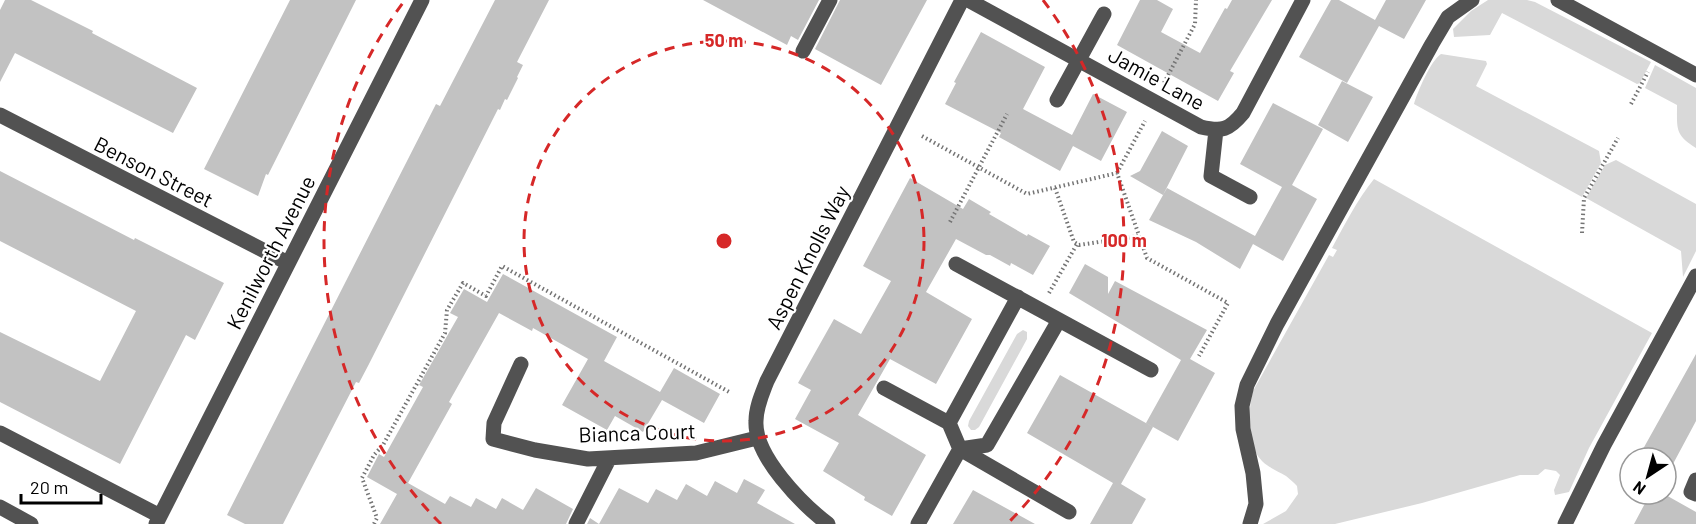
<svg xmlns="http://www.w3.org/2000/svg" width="1696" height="524" viewBox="0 0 1696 524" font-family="Barlow,sans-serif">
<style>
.green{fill:#d9d9d9}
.building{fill:#c2c2c2}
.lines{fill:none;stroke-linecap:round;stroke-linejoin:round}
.path{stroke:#747474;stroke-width:4;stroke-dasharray:1.5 3;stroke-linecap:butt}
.minor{stroke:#525252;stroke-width:15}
.ring{fill:none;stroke:#d62828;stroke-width:3;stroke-dasharray:10 8}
.labels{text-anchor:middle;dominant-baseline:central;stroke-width:4.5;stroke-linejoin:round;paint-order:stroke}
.street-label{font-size:21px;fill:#000;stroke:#fff}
.centre{fill:#d62828;stroke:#fff;stroke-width:3}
.ring-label{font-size:18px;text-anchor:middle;font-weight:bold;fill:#d62828;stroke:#fff;stroke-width:4.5;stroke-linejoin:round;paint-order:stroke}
</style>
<rect width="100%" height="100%" fill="#fff"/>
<path class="green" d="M1488,0H1527L1535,2L1651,62L1640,83L1637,84L1502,13L1490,35L1454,37L1453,29L1471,11Z
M1441,54L1486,61L1487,64L1476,86L1599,151L1601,163L1582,197L1414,104C1417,93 1431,60 1441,54Z
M1655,65L1696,88V148C1675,135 1677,129 1677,105L1645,88Z
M1616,160L1696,204V251L1683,277L1681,251L1586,198L1605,165Z
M1374,179L1652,333L1589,448L1569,492L1555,495L1554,490L1560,475L1556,471L1545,469L1538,475H1520L1422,503L1335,524H1263L1286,511L1298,494L1297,486C1294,483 1290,479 1286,476C1278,471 1269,468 1262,461C1245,443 1248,413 1253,391L1329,255L1333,257L1337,250L1332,248C1345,224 1357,200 1374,179Z
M1023,330L1027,332V339L979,427L975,430H971L968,426L969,421L1017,334Z"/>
<path class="building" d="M5,0H31L93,31L92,33L197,88L173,133L15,53L0,82V10Z
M290,0H356L268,175L266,174L258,196L204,169Z
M495,0H549L517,62L523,65L517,77L518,78L507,100L505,99L500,110L498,109L369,364L359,383L356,382L283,524H245L227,515L436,104L440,106Z
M703,0H819L798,40L791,36L787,45Z
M840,0H927L881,85L815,49Z
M1140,0H1157L1173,9L1161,32L1200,53L1225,8L1227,9L1232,0H1272L1230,71L1234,73L1218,101L1117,45Z
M1331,0H1339L1375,20L1386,0H1426L1404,39L1379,26L1347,83L1299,57Z
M981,32L1045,67L1023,109L1072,135L1093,94L1127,112L1101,161L1073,146L1060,171L999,137L1001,133L945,104L956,83L954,82Z
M1342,81L1373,97L1348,142L1318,125Z
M1273,103L1323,129L1292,185L1317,199L1283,261L1253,244L1240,269L1196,242L1149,220L1167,188L1255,236L1282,187L1240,164Z
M1162,131L1188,146L1163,195L1130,176L1140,171Z
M0,171L134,240L135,238L224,283L195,340L186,335L120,464L0,402V332L100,381L136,311L0,241Z
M910,178L963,209L969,199L991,212L989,214L1027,236L1028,234L1050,246L1033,275L1011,263L1010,266L990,255H986L956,239L926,292L972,319L936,384L890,359L858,415L926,455L892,516L864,500L865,497L823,471L839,443L795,419L811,390L798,383L834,319L861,334L891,281L863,266Z
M1085,264L1108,277V294L1115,281L1207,330L1190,359L1215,373L1178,441L1146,423L1181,360L1069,293Z
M503,274L617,337L604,361L660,392L674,368L720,394L704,423L662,400L643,432L615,416L607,430L562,405L588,359L533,328L532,331L499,313L449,402L452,404L408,483L445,504L450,496L471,507L476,498L496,509L502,498L523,510L536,488L573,509L566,524H380L397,494L367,477L379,454L384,457L423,387L419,385L458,317L450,313L464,289L487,302Z
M1696,354V421L1666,477V458H1638Z
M1060,375L1153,427L1121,484L1146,499L1132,524H1090L1113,483L1027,433Z
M744,479L765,490L757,503L795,524H587L590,518L599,524L619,488L648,503L656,489L677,500L686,484L707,496L715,481L737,493Z
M973,490L1035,524H953Z
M1650,494H1664L1696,512V524H1634Z"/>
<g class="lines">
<path class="path" d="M1164,83L1195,24L1196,0
M1631,104L1648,72
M922,136L1027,194L1117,173L1147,258L1228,303L1199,356
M1117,173L1145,121
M1055,188L1074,242L1079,245L1139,236
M950,222L1007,114
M1582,233L1584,198L1618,138
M1049,293L1077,244
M374,524L377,518L362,478L374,455L383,445L445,333L447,310L463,283L486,296L502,266L731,393"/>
<path class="minor" d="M968,0L1201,127C1222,132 1229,130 1243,113L1303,0
M1558,0L1696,75
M803,51L830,0
M1057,100L1104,14
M0,115L288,263
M1216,130L1211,176L1250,197
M956,264L1151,370
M1018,297L949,423L960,449L1069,512
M521,364L494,423L493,439L535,450L588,459L696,453L757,438
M884,388L949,423
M0,433L160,516
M960,449L987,445L1059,320
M1696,480L1691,492L1696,494
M0,507L31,524
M156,524L422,0
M576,524L609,459
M828,524C802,504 754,456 756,421C756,407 762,394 767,381L962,0
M918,524L960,449
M1250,524L1256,504L1253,473L1243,429L1242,406L1247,385L1277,324L1432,44L1448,17L1472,0
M1565,524L1604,445L1696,276"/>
</g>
<g class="ring">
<circle cx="724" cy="241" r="200"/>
<path d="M441 524A400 400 0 0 1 405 0M1043 0A400 400 0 0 1 1007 524"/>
</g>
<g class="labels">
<g class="street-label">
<text transform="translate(1157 78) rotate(29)">Jamie Lane</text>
<text transform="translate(154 171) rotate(27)">Benson Street</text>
<text transform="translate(270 252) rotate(-63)">Kenilworth Avenue</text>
<text transform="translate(807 257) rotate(-63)">Aspen Knolls Way</text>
<text transform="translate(637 432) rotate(-2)">Bianca Court</text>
</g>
</g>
<circle cx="724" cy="241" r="9" class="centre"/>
<g class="ring-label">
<text x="724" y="47">50 m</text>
<text x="1124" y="247">100 m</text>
</g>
<g transform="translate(1648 476) rotate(216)"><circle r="28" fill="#ffffff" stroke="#999999" stroke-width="1.5"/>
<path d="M0-4.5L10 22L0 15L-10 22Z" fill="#000000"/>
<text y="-9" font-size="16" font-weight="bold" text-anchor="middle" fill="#000000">N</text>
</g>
<path d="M21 494v9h80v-9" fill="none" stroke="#000000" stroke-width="3"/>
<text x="30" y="494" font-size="18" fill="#000000" stroke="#ffffff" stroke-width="4.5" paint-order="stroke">20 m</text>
</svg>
